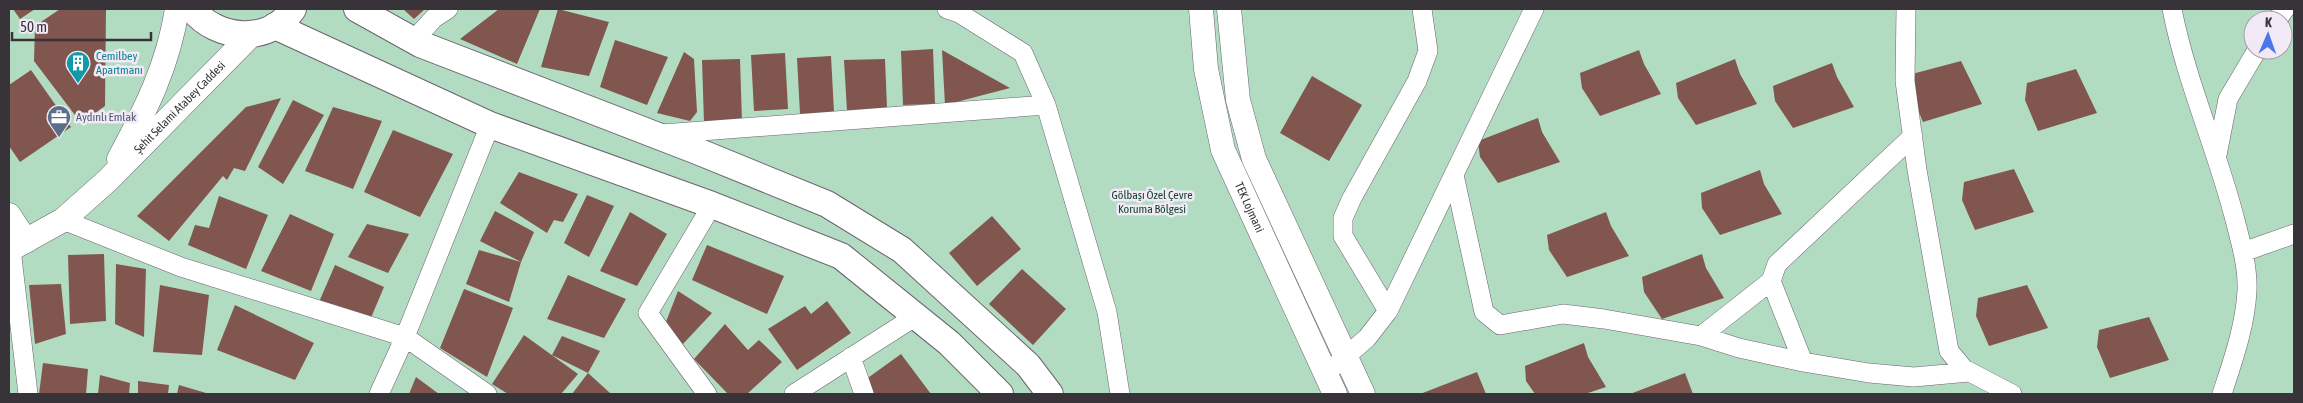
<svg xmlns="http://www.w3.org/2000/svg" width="2303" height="403" viewBox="0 0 2303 403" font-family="'Asap Condensed',sans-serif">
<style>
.green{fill:#b2dcc2;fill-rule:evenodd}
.building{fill:#80564e}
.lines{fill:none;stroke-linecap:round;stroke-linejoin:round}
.minor-casing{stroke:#6b636f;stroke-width:20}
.tertiary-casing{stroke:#6b636f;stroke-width:25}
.secondary-casing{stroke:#6b636f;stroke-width:28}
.minor{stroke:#fff;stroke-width:19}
.tertiary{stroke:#fff;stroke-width:24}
.secondary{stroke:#fff;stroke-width:26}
.labels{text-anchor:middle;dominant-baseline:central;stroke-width:5;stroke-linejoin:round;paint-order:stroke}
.culture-label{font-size:12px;fill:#0d838f;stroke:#f2e9f6;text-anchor:start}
.street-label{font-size:12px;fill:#373338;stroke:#f2e9f6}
.service-label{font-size:12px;fill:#4e5e75;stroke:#f2e9f6;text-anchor:start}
.park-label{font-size:12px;fill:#13462c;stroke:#f2e9f6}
</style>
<rect width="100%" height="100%" fill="#e4dce9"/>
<path class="green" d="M9,9H2294V394H9ZM2253,20H2283V50H2253Z"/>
<path class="building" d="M13,9H35L20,19Z
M60,9H106L105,106L81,123L34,61L35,26Z
M403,9H425L414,19Z
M499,9H540L517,64L460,39Z
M558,9L609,22L589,76L541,67Z
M615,40L668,57L647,105L600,87Z
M933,49L935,104L903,105L901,51Z
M942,50L1010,88L945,105Z
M1639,50L1644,64L1661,94L1600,116L1582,88L1580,73Z
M684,52L694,59L697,112L690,121L657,113Z
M785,53L788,109L754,111L751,55Z
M831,56L834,112L800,114L797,58Z
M740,59L742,122L704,123L702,60Z
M885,59L887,108L847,111L844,60Z
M1735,59L1740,74L1757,104L1696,125L1678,98L1676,83Z
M1961,61L1982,104L1923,122L1910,91L1912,74Z
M1832,63L1837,77L1854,107L1793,128L1775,101L1773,86Z
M2076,69L2097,113L2038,131L2025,100L2027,83Z
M31,70L71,127L20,162L9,146V85Z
M1312,76L1362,105L1329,161L1280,133Z
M281,98L245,171L234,168L227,180L223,176L169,241L137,216L246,107Z
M293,100L324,115L283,184L258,167Z
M333,107L382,121L353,189L305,171Z
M1538,118L1542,132L1560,162L1498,183L1480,157L1478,141Z
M393,130L453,154L420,217L364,192Z
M2014,169L2034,212L1975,230L1962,200L1964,182Z
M1760,170L1764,184L1782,214L1720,235L1702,208L1701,193Z
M519,172L578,194L563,222L554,220L547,233L500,203Z
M587,195L614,206L589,257L564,243Z
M219,196L268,215L246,269L188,245L195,225L209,228Z
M495,211L534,232L521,262L480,241Z
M630,212L667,234L637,286L600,271Z
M1606,212L1611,226L1629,256L1567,277L1549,250L1547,235Z
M290,214L334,234L311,291L261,271Z
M992,216L1021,249L977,286L949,253Z
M367,224L409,234L388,273L348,257Z
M707,245L784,276L767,314L692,280Z
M479,250L521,262L509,302L466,284Z
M104,254L106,321L70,324L68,255Z
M1702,254L1706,268L1724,298L1662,319L1644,292L1642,277Z
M116,264L146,269L144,337L115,324Z
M335,265L384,287L370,320L319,302Z
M1022,269L1066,309L1033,345L989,304Z
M568,275L626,299L604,338L547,319Z
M61,284L66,334L35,344L29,285Z
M160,285L209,295L202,355L153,352Z
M2027,285L2048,328L1989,346L1976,316L1978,298Z
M464,289L513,308L487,377L440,348Z
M678,291L712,313L683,344L664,327Z
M827,301L851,333L797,370L768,329L805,306L811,314Z
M235,305L314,343L295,380L217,350Z
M2149,317L2169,360L2110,378L2097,347L2099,330Z
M725,324L748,350L759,340L782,362L747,394H728L694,359Z
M524,335L578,374L561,394H508L492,384Z
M562,336L600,351L588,373L552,355Z
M1584,343L1588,357L1606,387L1585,394H1535L1526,381L1525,366Z
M901,354L931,394H875L865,380Z
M43,363L88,369L86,394H39Z
M1477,372L1486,394H1420Z
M588,373L610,393L609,394H572Z
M1685,373L1693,394H1630Z
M100,375L130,383L129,394H98Z
M416,377L439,394H409Z
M138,381L169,385L168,394H138Z
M179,385L206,393V394H177Z"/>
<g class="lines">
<g class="minor-casing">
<path id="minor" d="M947,9L959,13L1023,53L1046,105
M1906,9L1905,81L1917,170L1949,351L1964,369L2012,394
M2172,9C2186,81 2217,149 2235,220C2241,243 2248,267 2247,291C2245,327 2233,360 2222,394
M2277,20L2285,9
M413,41L434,18L448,9
M662,134L1046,105L1107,312L1120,394
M1913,136L1777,264L1771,281L1803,362L1869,373L1914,377L1969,372
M2217,155L2228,99L2257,50
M1454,175L1484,312L1500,325L1563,314L1604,319L1701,336
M63,220L181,267L405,337L487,394
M11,249L28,394
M2243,252L2294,234
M1771,281L1701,336L1739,348L1803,362
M1388,311L1343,236V218L1352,198L1417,81L1428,51L1422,9
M851,357L864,394
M1336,365L1367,338L1388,311L1534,9
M379,394L405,337L490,125
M707,394L648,313L712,205
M794,394L916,316"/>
</g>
<g class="tertiary-casing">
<g id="tertiary">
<path id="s1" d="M1201,9L1206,69L1223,150L1335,394"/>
<path d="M1229,9L1238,100L1254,159L1363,394"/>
<path d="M119,159C146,109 168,66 177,9"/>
<path d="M9,215L26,241"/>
<path id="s2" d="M9,250L63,220L108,180L252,34"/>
</g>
</g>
<g class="secondary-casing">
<path id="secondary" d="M192,9C217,40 269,45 293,9
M357,9L420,44L697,151L827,204L902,250L1028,365L1050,394
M275,26L490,125L712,205L841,256L949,343L1000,394"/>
</g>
<use href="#minor" class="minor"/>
<use href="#tertiary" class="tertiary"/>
<use href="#secondary" class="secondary"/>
</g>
<defs>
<g id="building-pin" transform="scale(1.25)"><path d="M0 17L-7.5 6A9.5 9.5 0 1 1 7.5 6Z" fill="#0f9aa8" stroke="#f2e9f6"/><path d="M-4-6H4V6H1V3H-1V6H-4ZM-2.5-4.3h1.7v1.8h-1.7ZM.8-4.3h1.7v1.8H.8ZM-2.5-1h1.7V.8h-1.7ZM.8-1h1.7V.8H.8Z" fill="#fff"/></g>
<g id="office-pin" transform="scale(1.25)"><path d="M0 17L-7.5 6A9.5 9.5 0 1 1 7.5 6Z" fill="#5c6f8a" stroke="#f2e9f6"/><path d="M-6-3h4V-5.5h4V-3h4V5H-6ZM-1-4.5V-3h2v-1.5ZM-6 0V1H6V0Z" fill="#fff"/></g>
</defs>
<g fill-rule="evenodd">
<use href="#building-pin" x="78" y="63"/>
<use href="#office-pin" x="59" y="117"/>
</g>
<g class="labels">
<g class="culture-label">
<text x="96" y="56">Cemilbey<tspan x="96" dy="14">Apartmanı</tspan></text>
</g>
<g class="street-label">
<text stroke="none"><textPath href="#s2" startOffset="224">Şehit Selami Atabey Caddesi</textPath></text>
<text stroke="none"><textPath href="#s1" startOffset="206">TEK Lojmani</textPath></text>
</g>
<g class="service-label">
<text x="76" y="117">Aydınlı Emlak</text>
</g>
<g class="park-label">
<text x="1152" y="195">Gölbaşı Özel Çevre<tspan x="1152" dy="14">Koruma Bölgesi</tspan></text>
</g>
</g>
<rect width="2303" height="403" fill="none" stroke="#373338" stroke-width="20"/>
<g transform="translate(2268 35) rotate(2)"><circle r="24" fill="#f2e9f6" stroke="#a7a0aa"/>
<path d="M0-4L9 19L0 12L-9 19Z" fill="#4a77e9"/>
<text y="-8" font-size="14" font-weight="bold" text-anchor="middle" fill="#373338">K</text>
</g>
<path d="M12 32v8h139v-8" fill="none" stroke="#373338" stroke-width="2.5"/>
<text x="20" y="32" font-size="15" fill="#373338" stroke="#f2e9f6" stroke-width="4" paint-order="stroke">50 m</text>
</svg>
